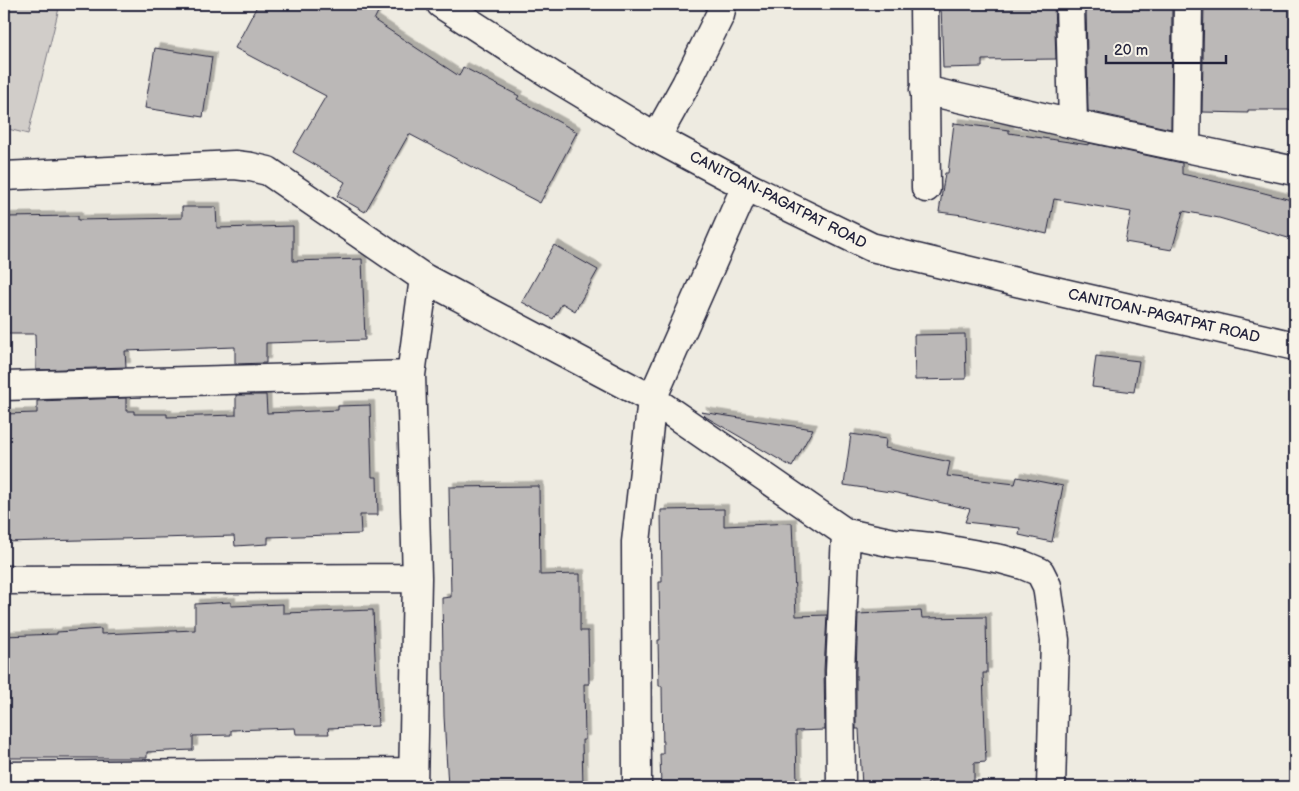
<svg xmlns="http://www.w3.org/2000/svg" width="1299" height="791" viewBox="0 0 1299 791" font-family="'Balsamiq Sans',sans-serif">
<style>
.green{fill:#d1cdc9;stroke:#7a7882}
.building{fill:#bbb8b7;stroke:#22223b;filter:url(#shadow)}
.lines{fill:none;stroke-linecap:round;stroke-linejoin:round}
.minor-casing{stroke:#22223b;stroke-width:31}
.tertiary-casing{stroke:#22223b;stroke-width:31}
.minor{stroke:#f7f3e8;stroke-width:28}
.tertiary{stroke:#f7f3e8;stroke-width:28}
.labels{text-anchor:middle;dominant-baseline:central;stroke-width:4;stroke-linejoin:round;paint-order:stroke}
.street-label{font-size:15px;fill:#22223b;stroke:#f7f3e8}
</style>
<defs>
<filter id="shadow"><feDropShadow dx="4.5" dy="-4.5" stdDeviation="0" flood-color="#0004"/></filter>
</defs>
<rect width="100%" height="100%" fill="#eeebe1"/>
<filter id="ink" filterUnits="userSpaceOnUse"><feTurbulence type="fractalNoise" baseFrequency=".02" numOctaves="2"/><feDisplacementMap in="SourceGraphic" scale="10" xChannelSelector="R" yChannelSelector="G"/><feConvolveMatrix kernelMatrix="1 2 1 2 8 2 1 2 1" color-interpolation-filters="sRGB"/></filter>
<g filter="url(#ink)">
<path class="green" d="M4,4H60L28,134L4,128Z"/>
<path class="building" d="M258,4H382L374,20L459,76L463,67L519,96L517,99L577,132L540,203L409,134L365,212L337,196L345,182L293,152L326,96L235,48Z
M941,4H1054L1056,59L982,60V67L943,68Z
M1086,4H1172L1171,129L1088,111Z
M1204,4H1295V110H1248V113L1202,112Z
M155,48L212,57L203,117L145,108Z
M954,123L1009,130V133L1089,145V143L1182,163V174L1245,188L1295,201V240L1219,218L1183,211L1172,250L1125,242L1131,212L1054,199L1047,234L971,216L939,212L945,173H948Z
M182,207H216L217,228L293,226V261L362,259L365,340L266,343V363L235,364V347L125,351L126,367L36,370L35,334H4V217L78,216V220L182,218Z
M554,245L598,270L575,311L562,303L553,319L522,302Z
M965,334L966,379L915,380L914,335Z
M1096,356L1139,361L1134,392L1092,387Z
M236,395H266L267,413L338,410V406L370,405L372,477H377L378,515H360L361,534L268,537V544L235,546L234,536L4,542V414L37,413V401L126,398V411H134V414H167V417L236,415Z
M701,412L813,429L792,467L706,417Z
M851,434L886,439L885,448L950,462L947,476L1015,484L1017,477L1063,486L1052,542L1019,535L1020,528L965,522L970,509L897,493L844,485Z
M539,486L540,575L580,574V631H588L589,684H584L585,740H582L583,787H448L444,716L442,598L451,597L449,487Z
M724,509V526L792,523L796,616L827,615L824,670L825,730L796,731L797,787H661L660,754H663L662,686H659L658,640H660L659,582H662L661,510Z
M231,602V606L283,604V613L373,610L378,726L328,728L329,734H296L295,728L231,730V735L193,736V750L147,752V758H4V699H6L4,636L57,634V632L101,629V634L195,630V604Z
M921,611L922,618L986,617L987,673H983L986,762L974,763V782H928V787H862L859,729H856V671L858,614Z"/>
<g class="lines">
<g class="minor-casing">
<path id="minor" d="M924,4L926,188
M1070,4L1073,124
M924,90L1073,124L1295,171
M656,138L686,84L720,15L722,4
M1186,148L1188,4
M4,176L235,165L251,167L268,171L424,278L652,399L846,533L894,543L939,548L1001,559L1023,565L1040,572L1047,586L1055,640L1051,787
M4,386L411,375
M4,580L417,578
M4,776L413,772
M413,787L417,578L411,375L424,278
M637,787L636,542L652,399L746,186
M841,787L840,671L846,533"/>
</g>
<g class="tertiary-casing">
<path id="tertiary" d="M441,4L553,76L656,138L746,186L871,247L1016,282L1295,346"/>
</g>
<use href="#minor" class="minor"/>
<use href="#tertiary" class="tertiary"/>
</g>
</g>
<g class="labels">
<g class="street-label">
<text transform="translate(778 200) rotate(27)">CANITOAN-PAGATPAT ROAD</text>
<text transform="translate(1164 316) rotate(13)">CANITOAN-PAGATPAT ROAD</text>
</g>
</g>
<rect width="1299" height="791" fill="none" stroke="#f7f3e8" stroke-width="20"/>
<rect x="10" y="10" width="1279" height="771" fill="none" stroke="#22223b" stroke-width="2" filter="url(#ink)"/>
<path d="M1106 55v8h120v-8" fill="none" stroke="#22223b" stroke-width="2.5"/>
<text x="1114" y="55" font-size="15" fill="#22223b" stroke="#f7f3e8" stroke-width="4" paint-order="stroke">20 m</text>
</svg>
